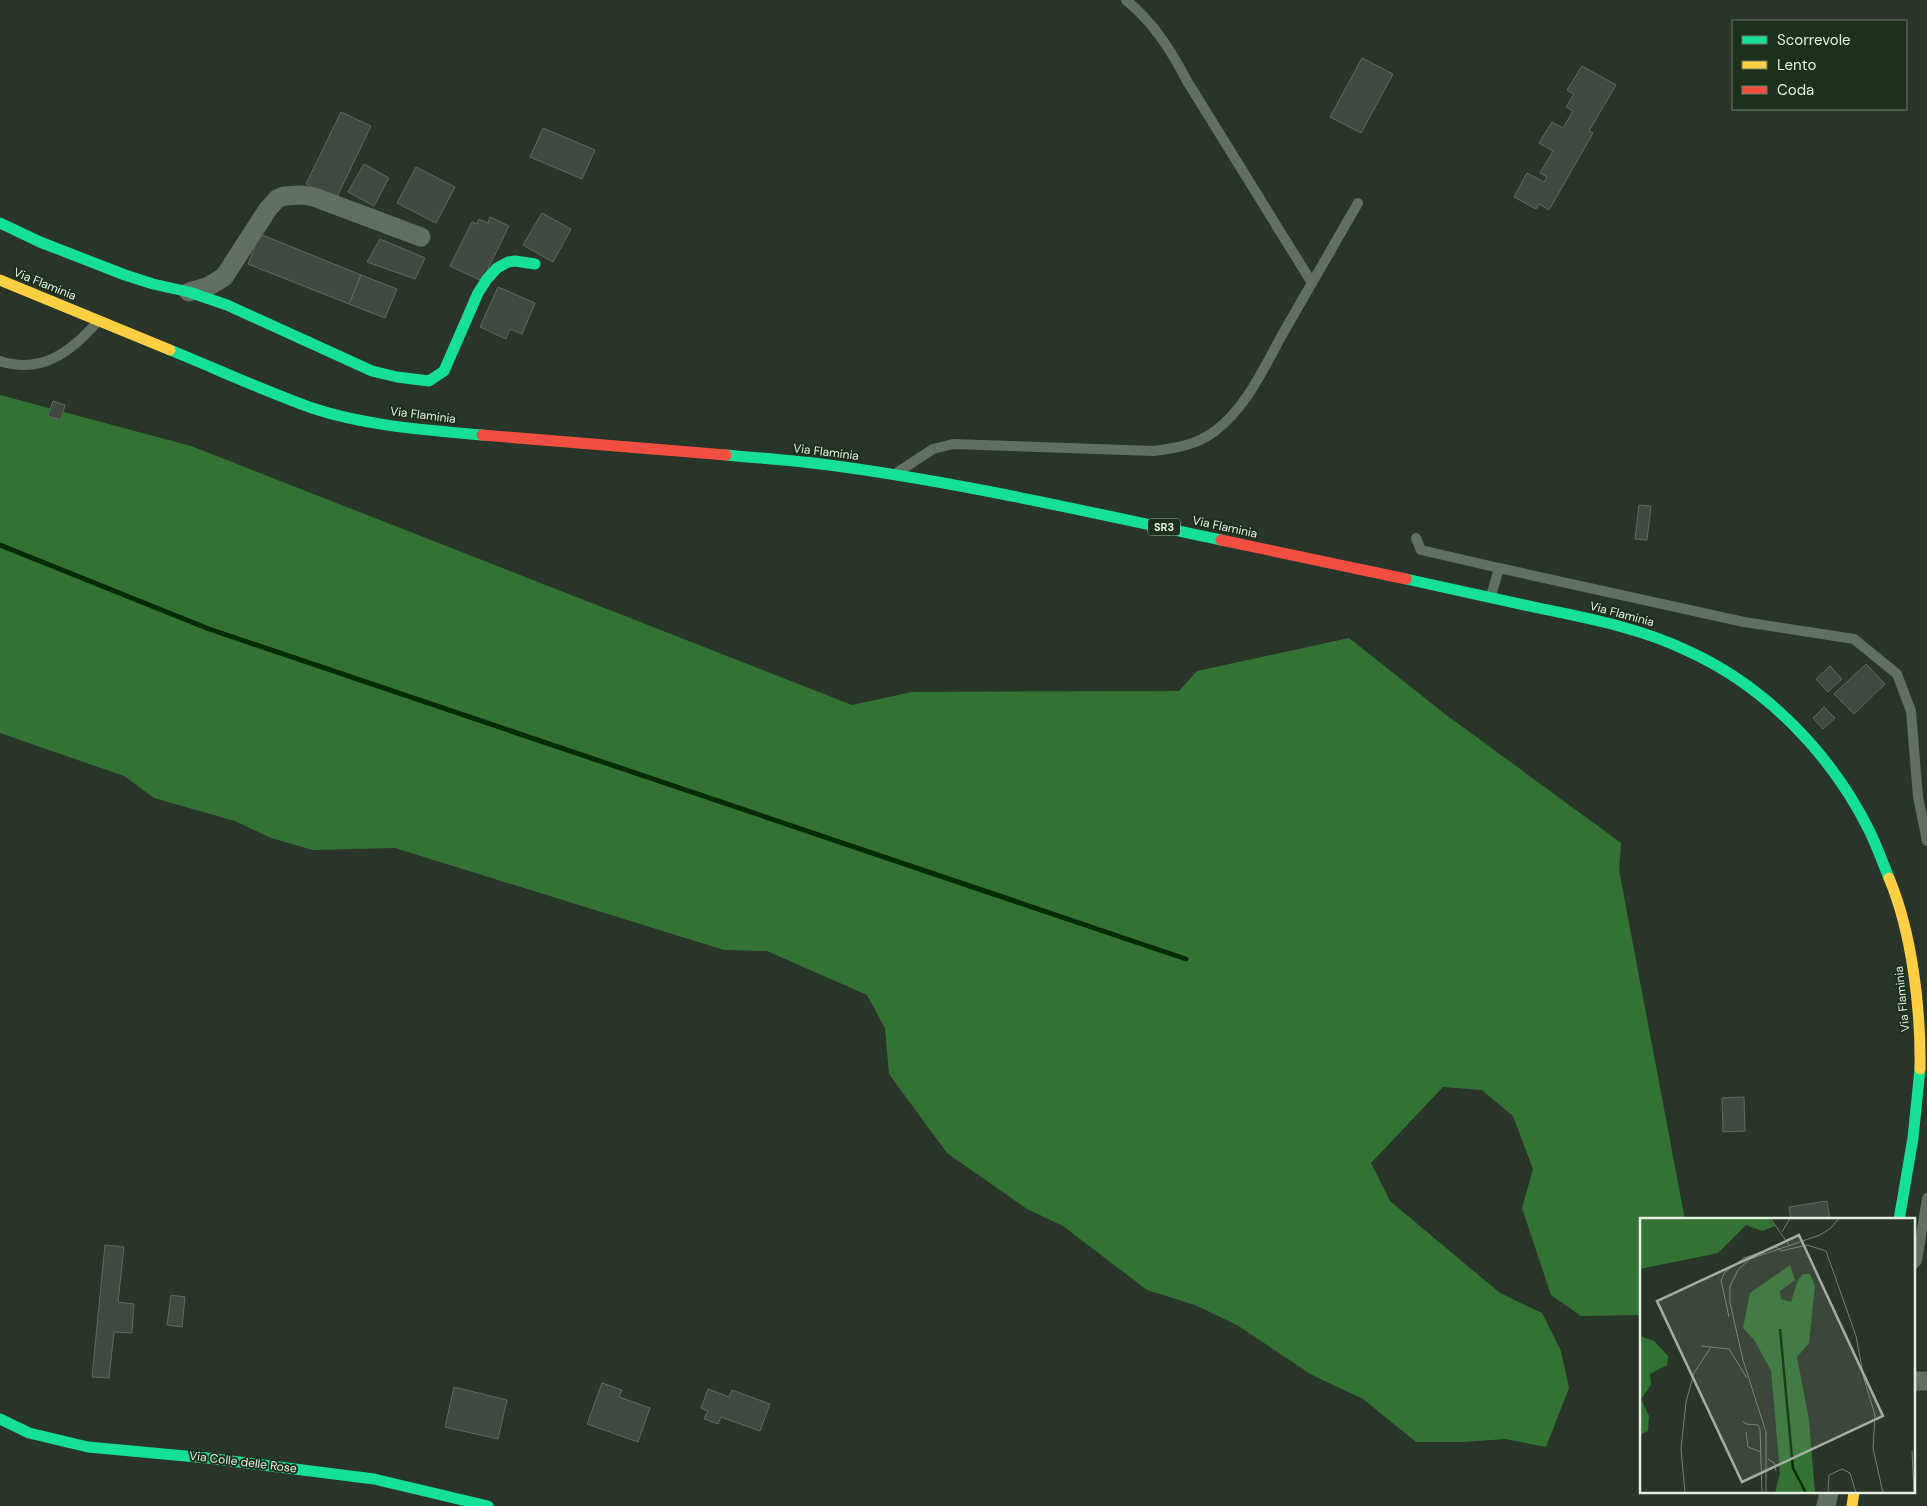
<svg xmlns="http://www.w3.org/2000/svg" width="1927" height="1506" viewBox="0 0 1927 1506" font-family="'DM Sans',sans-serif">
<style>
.forest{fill:#327334}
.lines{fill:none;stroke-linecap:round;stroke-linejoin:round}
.stream{stroke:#062b07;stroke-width:5}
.building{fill:#404940;stroke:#5f695f}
.lane{stroke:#617061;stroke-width:10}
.street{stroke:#617061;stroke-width:19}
.fast{stroke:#16e098;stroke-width:11}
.slow{stroke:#ffcf43;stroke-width:11}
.jam{stroke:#f24e42;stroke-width:11}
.labels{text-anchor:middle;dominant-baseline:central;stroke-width:4;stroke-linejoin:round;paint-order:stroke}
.shield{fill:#1c301c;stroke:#a7b6a6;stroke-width:1}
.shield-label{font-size:11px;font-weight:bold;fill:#e2efe1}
.street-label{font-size:12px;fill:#e2efe1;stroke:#1c301c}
.inset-river{fill:none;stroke:#062b07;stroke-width:2.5}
.inset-road{fill:none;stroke:#747f73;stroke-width:1}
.view{fill:#a2aea1;fill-opacity:0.15;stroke:#a2aea1;stroke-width:2.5}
.inset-edge{fill:none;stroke:#e2efe1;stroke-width:2.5}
</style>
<rect width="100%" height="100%" fill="#2a352a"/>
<path class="forest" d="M0,395L191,446L852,705L912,692L1179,691L1197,671L1349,638L1445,714L1621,843L1619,870L1685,1220H1641V1315L1581,1316L1551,1295L1522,1208L1533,1169L1513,1116L1482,1090L1443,1087L1371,1163L1390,1201L1500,1293L1542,1313L1561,1351L1569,1388L1546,1447L1505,1439L1464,1442H1416L1363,1399L1312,1375L1237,1325L1195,1305L1147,1290L1063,1226L1027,1209L947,1153L889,1074L885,1028L867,995L767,951L724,950L395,848L313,850L271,838L235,821L154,798L124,776L0,733Z"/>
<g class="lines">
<path class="stream" d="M0,545L209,629L1186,959"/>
</g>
<path class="building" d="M1362,58L1393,74L1361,133L1330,117Z
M1582,66L1616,85L1589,131L1593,133L1549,210L1539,204L1536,209L1514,197L1527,173L1544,182L1547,177L1540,173L1553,151L1539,143L1552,122L1563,128L1573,111L1566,107L1574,94L1567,90Z
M341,112L371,126L336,199L306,184Z
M543,128L595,150L582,179L530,157Z
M364,164L389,178L374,206L348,192Z
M416,167L455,187L436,223L397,203Z
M542,213L571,229L553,262L523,245Z
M490,217L509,226L482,281L450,266L472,222L477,224L479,219L488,223Z
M260,234L361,275L349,304L248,264Z
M380,239L425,258L415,279L367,262Z
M361,275L397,289L385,318L349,304Z
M498,287L535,303L522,334L510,329L506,339L480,327Z
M53,401L65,405L61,420L48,416Z
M1639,505L1651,506L1647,540L1635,539Z
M1866,664L1885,684L1854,714L1834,694Z
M1830,666L1842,679L1828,692L1816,679Z
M1824,707L1835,718L1823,729L1813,718Z
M1744,1097L1745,1131L1723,1132L1722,1098Z
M1827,1201L1830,1220H1791L1789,1207Z
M105,1245L124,1247L118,1302L134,1304L132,1333L114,1332L109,1378L92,1377Z
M171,1295L185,1297L182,1327L167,1325Z
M602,1383L622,1390L619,1397L650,1408L638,1442L587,1424Z
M454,1387L507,1400L498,1439L445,1427Z
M708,1389L729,1397L732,1390L770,1404L760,1431L721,1417L718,1424L704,1419L708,1411L701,1408Z"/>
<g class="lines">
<path class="lane" d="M1126,0C1153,22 1171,50 1187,81L1312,283
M0,361C42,375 72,351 98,321
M898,472L933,449L953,444L1154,451C1176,448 1197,445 1215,431C1246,408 1264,368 1282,335C1307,291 1333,247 1358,203
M1416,538L1421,550L1499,568L1491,596
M1499,568L1744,622L1854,639L1897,674L1911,711L1918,797L1927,841
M1913,1265L1917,1261L1927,1198"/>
<path class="street" d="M189,292L209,286L224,277L268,209L277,199L284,196L302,195L314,197L421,237
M1913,1381H1927
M1826,1506L1829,1492"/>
<path class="fast" d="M0,223L40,242L125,275L153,284L189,292L227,305L372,371L397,377L429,381L444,371L478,293L487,279L497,268L508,262L515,261L535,264
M170,350C217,369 264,391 312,408C366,426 426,430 482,435
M726,455C758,458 789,460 821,464C955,481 1088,512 1221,540
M1406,579C1451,589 1497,599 1543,609C1592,619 1642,629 1688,651C1767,687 1832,755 1870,832C1877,847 1883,863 1889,878
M1899,1220L1913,1138L1920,1069
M0,1419L29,1433L88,1447L207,1458L374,1479L488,1506"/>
<path class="slow" d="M0,280L170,350
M1889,878C1912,933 1921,1009 1920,1069
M1852,1506L1854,1492"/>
<path class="jam" d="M482,435L726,455
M1221,540L1406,579"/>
</g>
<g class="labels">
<rect class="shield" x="1148" y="518.5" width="32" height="17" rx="4"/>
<g class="shield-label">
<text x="1164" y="527">SR3</text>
</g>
<g class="street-label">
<text transform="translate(45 284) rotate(22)">Via Flaminia</text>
<text transform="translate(423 415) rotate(7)">Via Flaminia</text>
<text transform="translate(826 452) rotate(7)">Via Flaminia</text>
<text transform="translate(1225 527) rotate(12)">Via Flaminia</text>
<text transform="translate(1622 614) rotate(15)">Via Flaminia</text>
<text transform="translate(1902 999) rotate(-96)">Via Flaminia</text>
<text transform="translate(243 1462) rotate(7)">Via Colle delle Rose</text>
</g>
</g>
<g transform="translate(1640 1218)">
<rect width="275" height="275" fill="#2a352a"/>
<path d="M0,0H128L135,8L122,13L106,7L78,35L0,51ZM150,47L155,62L140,73L141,81L151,84L158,62L163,56H170L175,68L169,125L157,139L169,202L175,275H135L140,255L131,153L115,123L103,110L110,75ZM0,118L14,123L28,138L27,147L10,156L11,167L1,181L9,198L8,213L0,217Z" fill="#327334"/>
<path class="inset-river" d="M140,111L153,250L166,275"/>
<path class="inset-road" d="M130,0L149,27M142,14L150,0M89,99L81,62L85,54L104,40L136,29L141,33L167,27L186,33L216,118L224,161L235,197L233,230L243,275M61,128L89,131L107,160M103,203L106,206L118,207L120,211L122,275M106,214L108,229L121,234M272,233L274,275M128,241L134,245L136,253M45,275L41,231L46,184L54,155L71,129M126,275V214L103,142L90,85V68L98,52L110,41L180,17L191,10L199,0M188,275L189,257L202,251L210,255L216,275"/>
<path class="view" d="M159,17L243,198L102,264L17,83Z"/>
<rect width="275" height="275" class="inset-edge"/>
</g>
<rect x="1732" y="20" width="175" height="90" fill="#1c301c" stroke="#6b7c6b"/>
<rect x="1742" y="36" width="25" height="8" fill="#16e098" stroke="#6b7c6b"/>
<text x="1777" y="45" font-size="15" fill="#e2efe1">Scorrevole</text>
<rect x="1742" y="61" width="25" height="8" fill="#ffcf43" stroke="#6b7c6b"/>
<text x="1777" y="70" font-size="15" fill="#e2efe1">Lento</text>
<rect x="1742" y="86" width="25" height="8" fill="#f24e42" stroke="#6b7c6b"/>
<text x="1777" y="95" font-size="15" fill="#e2efe1">Coda</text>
</svg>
